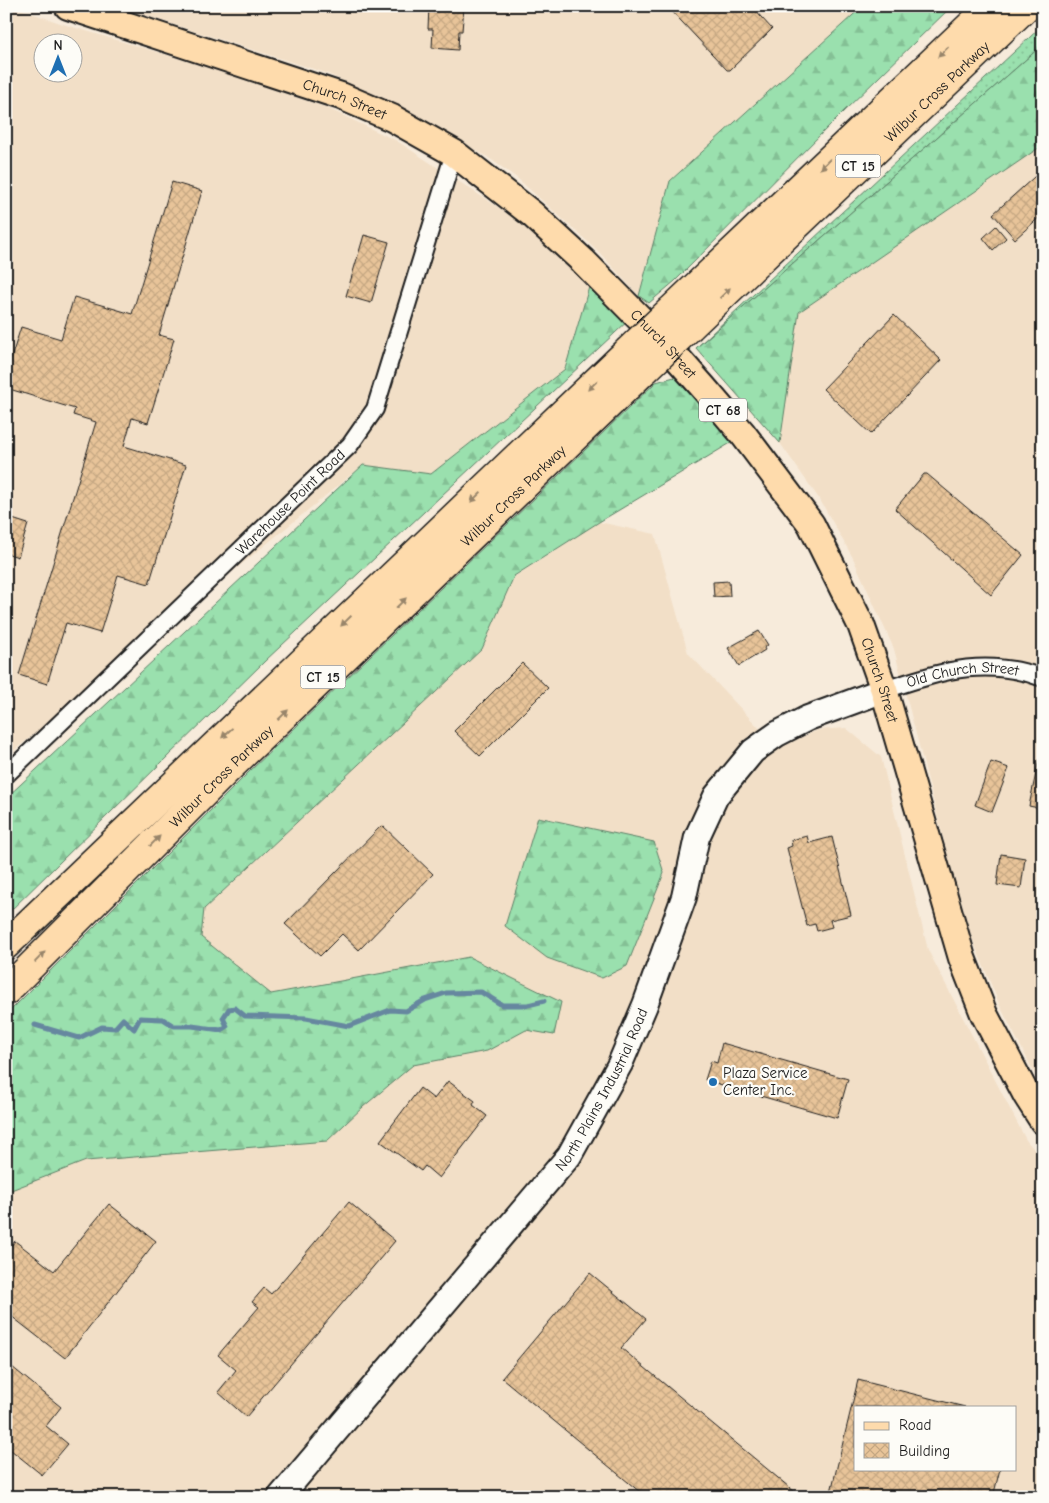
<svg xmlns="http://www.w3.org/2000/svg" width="1049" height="1503" viewBox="0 0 1049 1503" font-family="'Comic Neue',sans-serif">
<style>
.built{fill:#f2dfc7;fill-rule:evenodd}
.grass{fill:url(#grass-dots);stroke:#5b7e65}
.forest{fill:url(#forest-firs);stroke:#5b7e65}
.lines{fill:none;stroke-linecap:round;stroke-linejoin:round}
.stream{stroke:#66879f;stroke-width:5}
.building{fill:url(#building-cross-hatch);stroke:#1c1c1c}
.street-casing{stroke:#1c1c1c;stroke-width:20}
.secondary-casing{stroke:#1c1c1c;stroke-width:28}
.primary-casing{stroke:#1c1c1c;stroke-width:30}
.highway-casing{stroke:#1c1c1c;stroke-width:31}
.street{stroke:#fdfcf7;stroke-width:16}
.secondary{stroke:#fdfcf7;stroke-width:24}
.primary{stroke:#fedbac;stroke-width:26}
.highway{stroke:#fedbac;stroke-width:28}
.highway-bridge-casing{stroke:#1c1c1c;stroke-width:31;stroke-linecap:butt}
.highway-bridge{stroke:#fedbac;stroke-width:28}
.oneway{fill:#98856b}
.poi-dot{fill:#1f6fb2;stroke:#fdfcf7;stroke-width:2}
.labels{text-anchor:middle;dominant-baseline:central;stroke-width:4.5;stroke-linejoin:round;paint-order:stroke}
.shield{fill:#fdfcf7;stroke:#605f5e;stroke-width:1}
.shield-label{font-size:14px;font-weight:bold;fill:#1c1c1c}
.street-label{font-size:15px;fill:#1c1c1c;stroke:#fdfcf7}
.poi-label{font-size:15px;fill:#1c1c1c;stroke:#fdfcf7;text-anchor:start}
</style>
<defs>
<pattern id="grass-dots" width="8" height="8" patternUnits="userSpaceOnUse" patternTransform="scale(1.25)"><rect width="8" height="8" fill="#9ae0ae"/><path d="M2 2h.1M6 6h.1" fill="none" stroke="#84c095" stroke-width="1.8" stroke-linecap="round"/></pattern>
<pattern id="forest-firs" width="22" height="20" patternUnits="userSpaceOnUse" patternTransform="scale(1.25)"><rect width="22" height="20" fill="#9ae0ae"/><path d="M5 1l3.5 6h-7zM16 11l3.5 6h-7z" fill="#84c095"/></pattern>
<pattern id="building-cross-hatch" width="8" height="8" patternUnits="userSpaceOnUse" patternTransform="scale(1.25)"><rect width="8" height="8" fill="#e8c499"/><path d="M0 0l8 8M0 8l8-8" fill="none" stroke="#c6a883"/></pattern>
</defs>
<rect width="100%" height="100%" fill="#f7ebdb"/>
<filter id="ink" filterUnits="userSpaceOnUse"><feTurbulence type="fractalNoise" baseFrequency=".02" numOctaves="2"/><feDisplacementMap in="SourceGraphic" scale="10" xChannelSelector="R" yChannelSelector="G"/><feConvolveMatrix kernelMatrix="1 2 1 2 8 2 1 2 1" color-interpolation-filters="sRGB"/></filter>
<g filter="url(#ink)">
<path class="built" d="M6,6H11L66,25L211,68L325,107L397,141L516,219L564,262L589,287L565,369L431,474L363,465L6,757ZM42,42H72V72H42Z
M115,6H863L670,181L639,296L598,251L517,178L486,156L381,99L326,73Z
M1043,145V1090L1000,1006L964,919L894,649L853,558L820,500L780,443L799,312Z
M599,522L655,534L688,653L778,748L818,730L846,728L881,757L928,950L1026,1140L1043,1160V1497H6V1192L86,1161L327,1141L363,1107L413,1065L487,1051L526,1030L469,957L271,994L201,937L204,909L482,649L514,577ZM538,817L654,842L664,874L627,965ZM855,1407H1015V1469H855Z"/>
<path class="grass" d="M1043,25V50L1039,48L696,348Z"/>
<path class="forest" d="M863,6H952L843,112L675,281L649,303L639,296L670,181Z
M1039,48L1043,50V145L799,312L780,443L696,348Z
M589,287L631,318L265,661L6,915V798L363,465L431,474L565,369Z
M678,376L734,441L599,522L514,576L482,649L204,909L201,937L271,994L469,957L561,1002L554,1035L526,1030L487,1051L413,1065L363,1107L327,1141L86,1161L6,1192L7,1014L251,770L656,382Z
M538,817L654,842L664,873L627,966L602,978L547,958L505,926Z"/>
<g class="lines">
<path class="stream" d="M35,1025L79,1038L102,1027L115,1028L123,1019L134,1029L140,1018L163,1019L174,1026H192L221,1030L227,1026L223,1018L229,1009L235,1008L245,1016L306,1018L349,1026L390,1010L406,1011L425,1000L446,993L481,992L502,1005H528L544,1001"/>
</g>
<path class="building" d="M429,6H464L462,31H459L458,50L432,48L433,29H428Z
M667,6H751L772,29L730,70H727Z
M1043,169V214L1015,239L993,214Z
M172,182L202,191L159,335L174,339L148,423L132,418L124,446L186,465L149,584L118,575L100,633L66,623L47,684L19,675L96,422L73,415L75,409L6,388V374L21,327L61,339L74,297L132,314Z
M996,226L1006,238L993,250L983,238Z
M364,235L389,242L371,303L346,296Z
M894,315L941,360L871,434L823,389Z
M1043,338V379L1039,339Z
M924,474H927L1023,555L991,595L895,509Z
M6,517L28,524L18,557L6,553Z
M729,581L730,596L714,597L713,582Z
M759,631L768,645L764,648L765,650L739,666L728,648Z
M522,663L548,688L480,756L454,731Z
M1039,759L1043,760V809L1029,806Z
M991,762L1009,768L992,812L975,805Z
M382,825L433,874L359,950L342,934L320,956L285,924Z
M807,836L809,843L832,837L851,915L830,920L832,927L817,931L815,924L807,926L787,848L792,846L791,840Z
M1001,854L1025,858L1021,888L997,885Z
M722,1043L848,1079L837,1118L705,1080L711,1061L717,1063Z
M448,1081L475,1101L473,1105L487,1116L439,1178L425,1166L421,1171L380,1141L420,1088L434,1099Z
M349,1202L395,1241L246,1417L218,1392L236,1370L218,1355L259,1307L252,1302L264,1288L271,1294Z
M109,1204L156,1241L65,1358L6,1312V1252L15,1241L54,1271Z
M590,1273L646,1319L621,1348L801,1497H646L502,1378Z
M6,1362L61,1407L46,1426L68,1444L42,1475L6,1446Z
M858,1380L965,1407H855V1469H1000L993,1497L830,1496Z
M401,1489L410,1497H395Z"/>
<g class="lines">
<g class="street-casing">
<g id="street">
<path id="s1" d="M884,690C941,672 983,656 1043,678"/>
<path id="s2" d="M6,775L350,445L375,409L454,153"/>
</g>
</g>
<g class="secondary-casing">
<g id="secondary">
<path id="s3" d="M280,1497L569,1156L620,1064L645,1005L684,897L697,837L716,796L753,751L777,734L808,718L884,690"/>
</g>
</g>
<g class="primary-casing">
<g id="primary">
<path id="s4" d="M68,6L341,96L392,118L454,153L532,214L583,261L664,343L703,387L743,434L811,524L861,625L884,690L962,958L984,1014L1027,1096L1043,1121"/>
</g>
</g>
<g class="highway-casing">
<g id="highway">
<path d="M671,310L991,6"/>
<path id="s5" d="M690,327L1027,6"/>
<path d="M6,945L628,351"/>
<path id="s6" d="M6,991L226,771L646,369"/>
</g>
</g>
<use href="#street" class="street"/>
<use href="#secondary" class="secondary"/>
<use href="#primary" class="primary"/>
<use href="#highway" class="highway"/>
<g class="highway-bridge-casing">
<path id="highway-bridge" d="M628,351L671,310
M646,369L690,327"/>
</g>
<use href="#highway-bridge" class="highway-bridge"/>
</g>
<defs><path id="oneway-solid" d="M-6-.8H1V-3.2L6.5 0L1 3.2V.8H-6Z" transform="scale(1.25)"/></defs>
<g class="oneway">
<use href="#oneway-solid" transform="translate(943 52) rotate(136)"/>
<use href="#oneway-solid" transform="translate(825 164) rotate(136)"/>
<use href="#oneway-solid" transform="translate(725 293) rotate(-44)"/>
<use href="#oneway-solid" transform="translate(593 385) rotate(136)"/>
<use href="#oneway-solid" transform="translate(476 497) rotate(136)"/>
<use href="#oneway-solid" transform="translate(401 603) rotate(-44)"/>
<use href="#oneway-solid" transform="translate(346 621) rotate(136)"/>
<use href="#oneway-solid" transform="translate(283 715) rotate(-44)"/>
<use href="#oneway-solid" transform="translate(227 733) rotate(137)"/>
<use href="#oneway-solid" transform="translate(155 841) rotate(-45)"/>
<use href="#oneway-solid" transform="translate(40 957) rotate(-46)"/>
</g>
</g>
<circle class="poi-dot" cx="713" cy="1082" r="5"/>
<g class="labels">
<g class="shield">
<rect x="835.5" y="154.5" width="45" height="23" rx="4"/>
<rect x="699" y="398.5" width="48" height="23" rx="4"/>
<rect x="300.5" y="665.5" width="45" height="23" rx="4"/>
</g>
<g class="shield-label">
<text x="858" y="166">CT 15</text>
<text x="723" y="410">CT 68</text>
<text x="323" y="677">CT 15</text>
</g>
<g class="street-label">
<text stroke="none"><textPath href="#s5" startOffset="341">Wilbur Cross Parkway</textPath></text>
<text stroke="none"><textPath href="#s4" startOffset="292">Church Street</textPath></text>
<text stroke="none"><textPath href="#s4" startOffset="698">Church Street</textPath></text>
<text stroke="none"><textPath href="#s6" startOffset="709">Wilbur Cross Parkway</textPath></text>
<text stroke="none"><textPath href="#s2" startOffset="394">Warehouse Point Road</textPath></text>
<text stroke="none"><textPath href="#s1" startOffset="81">Old Church Street</textPath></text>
<text stroke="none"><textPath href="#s4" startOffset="1102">Church Street</textPath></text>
<text stroke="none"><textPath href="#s6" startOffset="304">Wilbur Cross Parkway</textPath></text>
<text stroke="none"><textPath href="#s3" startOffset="521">North Plains Industrial Road</textPath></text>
</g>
<g class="poi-label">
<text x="723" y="1073">Plaza Service<tspan x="723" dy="17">Center Inc.</tspan></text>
</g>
</g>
<rect width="1049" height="1503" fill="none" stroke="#fdfcf7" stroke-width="25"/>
<rect x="12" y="12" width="1024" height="1478" fill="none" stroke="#1c1c1c" stroke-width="2" filter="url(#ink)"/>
<rect x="854" y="1406" width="162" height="65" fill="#fdfcf7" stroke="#a3a29f"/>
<rect x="864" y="1422" width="25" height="8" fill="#fedbac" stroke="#a3a29f"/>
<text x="899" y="1430" font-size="15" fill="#1c1c1c">Road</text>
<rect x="864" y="1443" width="25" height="15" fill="url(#building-cross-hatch)" stroke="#a3a29f"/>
<text x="899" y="1456" font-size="15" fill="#1c1c1c">Building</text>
<g transform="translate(58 58)"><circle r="24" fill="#fdfcf7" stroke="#a3a29f"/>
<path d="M0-4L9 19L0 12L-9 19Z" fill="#1f6fb2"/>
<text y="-8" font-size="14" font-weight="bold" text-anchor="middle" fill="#1c1c1c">N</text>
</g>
</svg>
